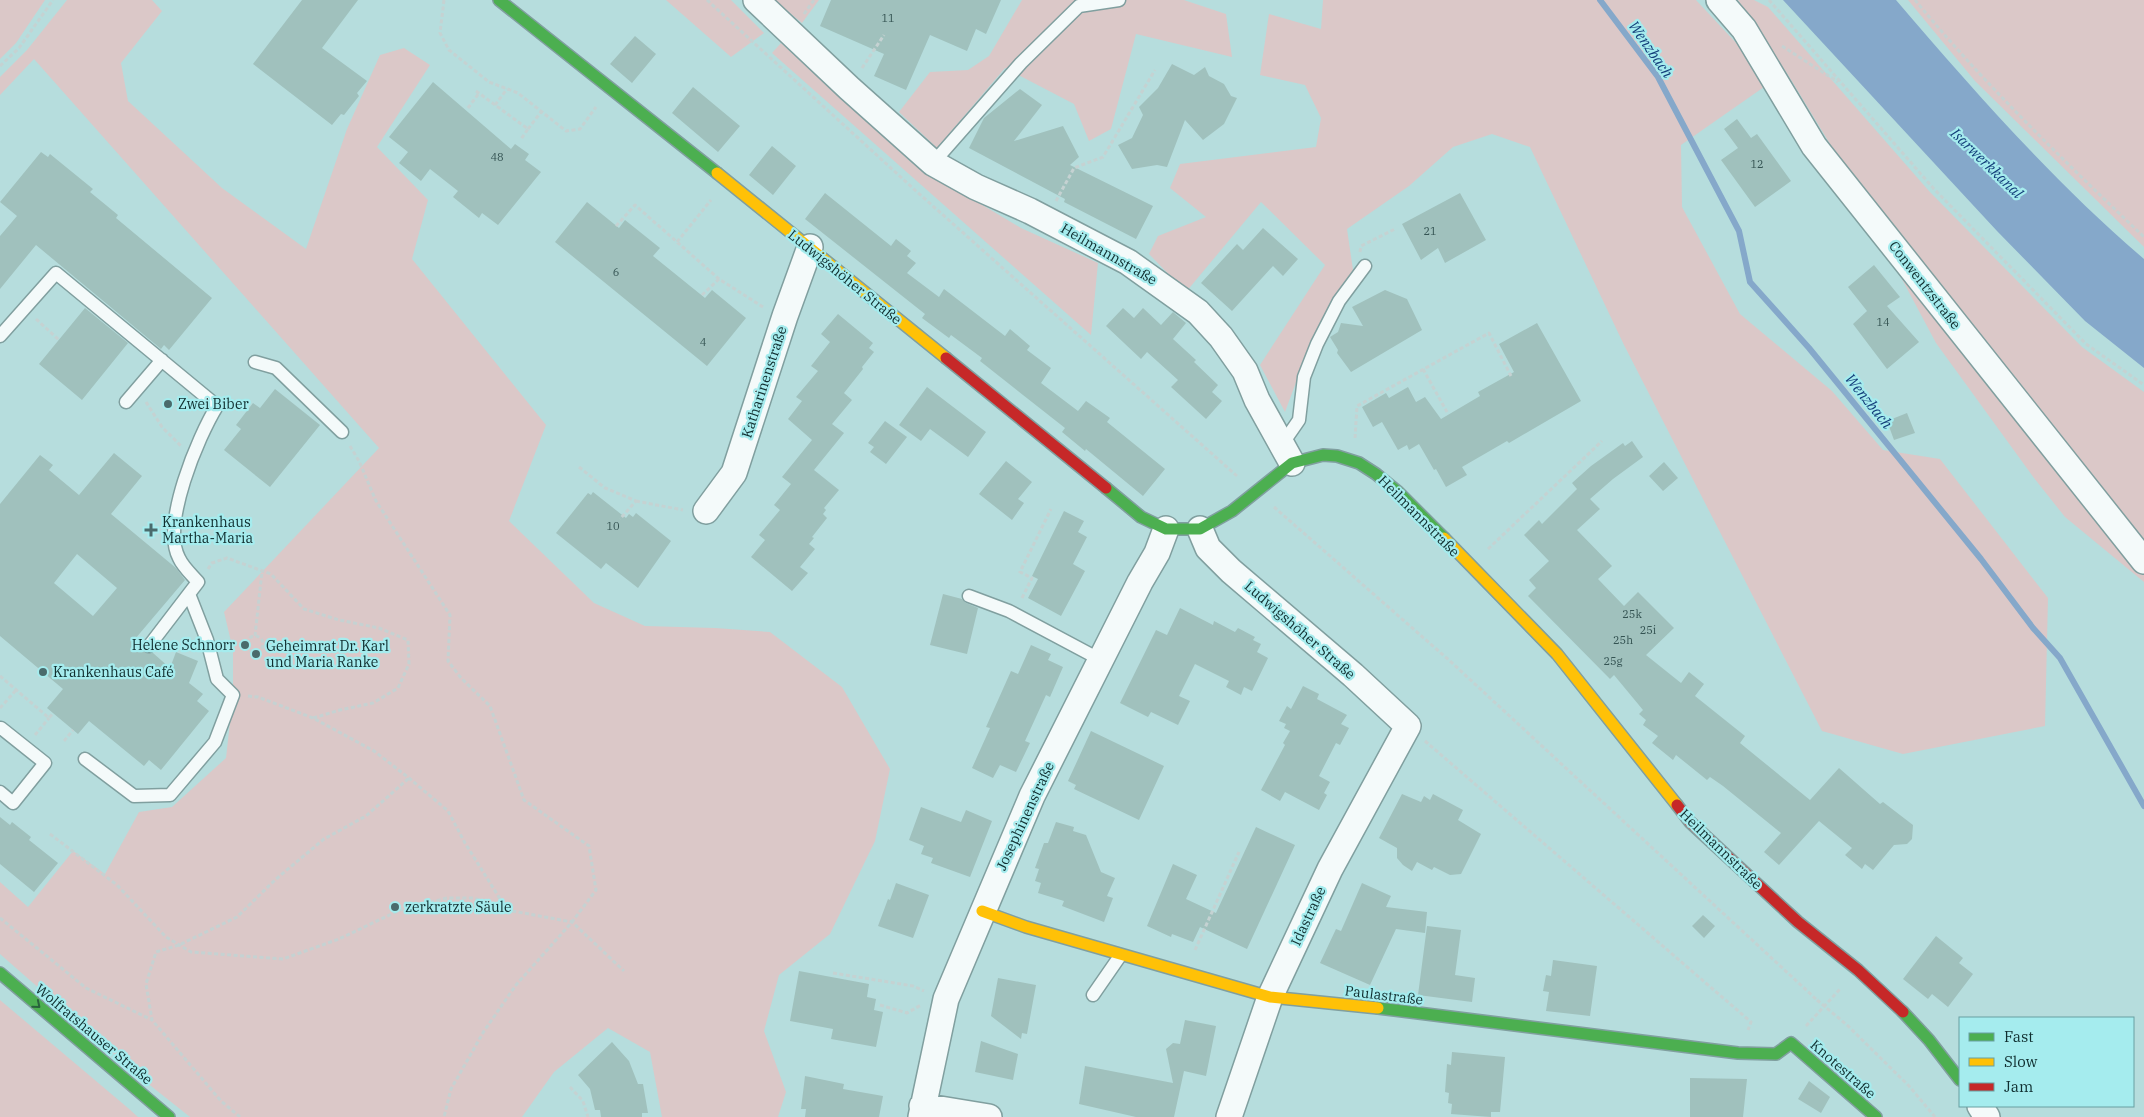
<svg xmlns="http://www.w3.org/2000/svg" width="2144" height="1117" viewBox="0 0 2144 1117" font-family="'IBM Plex Serif',serif">
<style>
.green{fill:#dbc8c8}
.water{fill:#85a8ca}
.lines{fill:none;stroke-linecap:round;stroke-linejoin:round}
.stream{stroke:#85a8ca;stroke-width:6}
.building{fill:#a0c1bd;fill-rule:evenodd}
.lane-casing{stroke:#809f9f;stroke-width:15}
.street-casing{stroke:#809f9f;stroke-width:28}
.fast-casing{stroke:#809f9f;stroke-width:14}
.slow-casing{stroke:#809f9f;stroke-width:14}
.jam-casing{stroke:#809f9f;stroke-width:14}
.path{stroke:#c5d2d2;stroke-width:3;stroke-dasharray:4 2.5;stroke-linecap:butt}
.lane{stroke:#f4fafa;stroke-width:12}
.street{stroke:#f4fafa;stroke-width:25}
.fast{stroke:#4caf50;stroke-width:11}
.slow{stroke:#ffc107;stroke-width:11}
.jam{stroke:#c62828;stroke-width:11}
.path-bridge{stroke:#c5d2d2;stroke-width:3;stroke-dasharray:4 2.5;stroke-linecap:butt}
.oneway{stroke:#28623c}
.poi-dot{fill:#4a6b6c;stroke:#a5ecee;stroke-width:2}
.labels{text-anchor:middle;dominant-baseline:central;stroke-width:4.5;stroke-linejoin:round;paint-order:stroke}
.number-label{font-size:11px;fill:#345352}
.street-label{font-size:14px;fill:#102e2f;stroke:#a5ecee}
.poi-label{font-size:14px;fill:#102e2f;stroke:#a5ecee;text-anchor:start}
.water-label{font-size:15px;font-style:italic;fill:#133e7a;stroke:#a5ecee}
</style>
<rect width="100%" height="100%" fill="#b6dddd"/>
<path class="green" d="M0,0H45L16,43L0,59Z
M67,0H152L162,11L121,63L128,101L222,188L306,249L347,129L380,55L404,48L430,65L377,147L428,200L412,259L546,425L509,521L594,603L645,626L715,628L770,632L842,687L890,769L875,841L830,934L779,975L764,1031L786,1092L778,1117H662L650,1052L608,1028L554,1072L522,1117H190L146,1082L0,954V882L28,907L73,851L105,874L139,812L172,807L226,758L233,695V650L224,612L379,448L34,59L0,95V77L27,50Z
M666,0H731L764,33L731,57Z
M774,0H819L802,23Z
M1022,0H1184L1226,14L1232,57L1136,34L1111,129L1089,141L1074,104L1005,68L937,148L899,112L930,72L968,70L989,56Z
M1323,0H1696L1739,46L1764,87L1681,145L1682,207L1740,314L1832,391L1883,450L1940,459L2048,598L2045,726L1903,754L1822,731L1624,345L1530,147L1492,134L1453,147L1409,186L1347,229L1353,270L1305,358L1285,412L1260,365L1325,265L1261,202L1186,292L1149,254L1158,236L1206,217L1170,188L1180,164L1316,147L1321,118L1305,85L1260,75L1269,14L1321,29Z
M1738,0H1754L1768,7L1929,191L2082,347L2144,392V582L2065,517L2034,478L1936,343L1830,144L1788,75Z
M1908,0H2144V247L1975,81Z
M781,43L912,163L1021,228L1098,263L1091,335L772,53Z
M0,1000L128,1108L138,1117H0Z"/>
<path class="water" d="M1783,0H1896C1973,90 2054,182 2144,259V368L2085,321L1997,231Z"/>
<g class="lines">
<path class="stream" d="M1600,0L1658,77L1739,231L1750,282L1809,348L1981,559L2033,628L2060,658L2144,806"/>
</g>
<path class="building" d="M302,0H358L322,48L367,81L357,93L359,96L344,115L341,114L332,125L253,64Z
M831,0H1001L986,34L976,29L967,51L930,35L906,90L874,76L884,54L820,26Z
M635,36L656,54L632,83L610,64Z
M1172,64L1194,75L1205,67L1209,76L1224,84L1231,96L1237,98L1224,124L1203,140L1185,120L1167,167L1157,165L1132,169L1118,145L1132,138L1143,115L1139,107L1158,88Z
M433,82L511,149L515,144L529,154L525,160L541,172L498,225L482,213L479,218L453,197L458,191L430,169L421,181L399,163L408,152L389,137Z
M693,87L740,126L718,152L672,113Z
M1020,89L1042,105L1014,141L1063,126L1079,157L1070,165L1153,206L1136,239L1064,202L1065,199L969,148L984,118Z
M1737,119L1751,138L1757,134L1791,181L1755,207L1721,160L1738,148L1724,129Z
M772,146L796,166L773,195L749,175Z
M41,152L48,157L50,154L93,189L90,192L118,215L116,218L212,298L169,350L164,345L161,349L36,245L0,289V236L17,216L0,202Z
M825,193L891,246L896,239L911,251L907,256L916,263L907,273L939,297L944,289L1005,336L1010,329L1030,346L1027,350L1051,368L1041,383L1078,411L1086,401L1110,418L1107,422L1165,469L1143,496L1086,449L1085,451L1062,432L1065,428L980,361L982,358L951,335L949,338L922,318L925,314L805,219Z
M1460,193L1486,240L1445,263L1438,248L1421,260L1402,224Z
M587,202L619,228L625,220L660,248L653,256L705,298L712,290L746,318L707,366L555,242Z
M1263,228L1298,259L1283,276L1273,266L1232,311L1201,283L1237,244L1243,250Z
M1874,265L1900,297L1887,306L1919,342L1887,369L1853,324L1867,311L1848,287Z
M1385,290L1407,299L1422,330L1351,372L1337,353L1338,350L1330,337L1338,332L1341,323L1363,326L1352,307Z
M85,308L128,343L82,400L39,364Z
M1123,308L1134,318L1143,308L1161,325L1173,312L1186,323L1173,339L1196,360L1194,362L1218,385L1212,392L1222,401L1206,419L1171,387L1178,380L1147,352L1141,359L1106,326Z
M838,314L873,343L869,348L874,352L862,367L863,369L844,393L852,400L832,424L844,433L814,470L839,490L824,508L826,510L823,514L827,518L812,537L814,538L809,544L815,549L800,567L808,573L792,591L751,557L765,540L759,535L780,510L774,505L791,484L782,477L812,440L788,419L802,401L796,397L818,371L811,366L830,342L821,334Z
M1537,323L1581,401L1509,443L1507,441L1462,467L1467,475L1446,487L1436,469L1434,470L1419,444L1409,450L1407,445L1398,450L1382,422L1373,427L1362,407L1386,393L1389,398L1408,387L1416,402L1425,397L1441,419L1480,396L1478,392L1514,372L1499,344Z
M927,387L986,432L968,457L930,429L921,441L899,425Z
M275,389L320,425L270,487L224,450L241,429L236,425L253,403L260,408Z
M1907,413L1915,433L1894,440L1887,421Z
M885,421L907,437L886,464L870,452L874,447L868,443Z
M1632,441L1643,457L1613,479L1590,499L1600,509L1577,530L1612,566L1598,579L1624,606L1638,592L1674,628L1646,655L1681,683L1689,672L1704,684L1695,696L1745,736L1740,743L1810,800L1839,768L1880,804L1883,802L1913,825L1912,839L1907,844L1894,845L1873,870L1865,864L1862,869L1845,855L1852,848L1819,821L1779,865L1764,852L1781,833L1723,786L1710,777L1707,780L1676,755L1673,760L1652,743L1658,736L1643,725L1646,720L1639,714L1643,710L1614,675L1610,679L1528,596L1536,588L1529,580L1549,561L1524,535L1539,520L1542,524L1577,489L1572,483L1591,466L1623,443L1625,446Z
M114,453L142,476L111,514L176,568L185,580L135,639L141,644L144,652L153,653L170,668L176,652L198,661L189,683L203,694L197,701L209,711L161,770L149,760L144,766L89,721L78,734L47,708L63,689L0,636V504L40,455L53,465L49,470L79,495ZM77,554L117,588L93,616L54,583Z
M1006,461L1032,482L1018,499L1024,503L1012,520L979,494Z
M1664,462L1678,478L1663,491L1649,476Z
M593,492L626,518L629,514L633,517L636,513L671,541L638,588L606,563L601,569L556,533L588,493L591,495Z
M1064,511L1084,521L1078,532L1087,537L1073,564L1085,571L1061,616L1028,598L1038,579L1032,576Z
M943,594L962,599L966,603L978,608L967,654L930,645Z
M1180,608L1213,625L1214,621L1235,632L1238,628L1255,637L1253,640L1261,644L1257,652L1268,658L1252,691L1244,687L1241,695L1226,687L1229,681L1195,664L1179,696L1190,701L1178,725L1151,712L1148,717L1120,703L1156,630L1167,635Z
M1031,645L1051,654L1048,660L1063,667L1050,697L1046,695L1025,741L1030,743L1016,772L1000,765L993,778L972,768L990,728L986,727L1011,671L1018,674Z
M1303,686L1319,694L1317,699L1347,715L1341,724L1349,728L1340,745L1336,743L1319,776L1330,782L1324,793L1327,795L1319,810L1285,792L1280,801L1261,790L1285,745L1283,743L1290,731L1284,728L1286,724L1279,721L1287,706L1291,709Z
M1091,731L1164,766L1139,820L1074,789L1076,785L1068,781Z
M1402,794L1421,802L1424,796L1430,800L1433,794L1463,810L1458,820L1481,834L1461,874L1450,875L1434,867L1432,870L1417,862L1412,871L1403,865L1397,858V848L1379,838Z
M921,807L961,822L966,810L992,821L970,877L931,863L933,858L921,854L924,846L909,840Z
M0,817L10,825L12,822L31,837L29,840L58,863L34,892L0,864Z
M1056,822L1074,827L1073,831L1086,835L1101,872L1115,878L1107,896L1113,898L1104,922L1062,906L1064,901L1038,893L1041,883L1035,881L1039,869L1035,868L1044,843H1048Z
M1256,827L1295,845L1247,949L1200,927L1193,942L1172,934L1171,937L1147,926L1173,864L1197,875L1186,899L1216,913Z
M896,883L929,895L913,938L878,926L888,899L890,900Z
M1362,883L1391,896L1386,907L1427,912L1425,933L1396,929L1370,985L1320,963L1336,929L1341,931Z
M1703,915L1715,926L1704,938L1692,926Z
M1427,926L1461,930L1455,975L1475,978L1472,1002L1418,995Z
M1936,936L1963,958L1959,963L1973,974L1948,1007L1932,994L1928,999L1903,979Z
M1553,960L1597,966L1590,1016L1546,1011L1549,992L1543,991L1546,975L1551,976Z
M799,971L869,984L867,997L876,999L874,1010L883,1012L876,1047L831,1039L833,1029L790,1021Z
M998,978L1036,985L1027,1034L1022,1033L1021,1039L991,1016Z
M1185,1020L1216,1026L1206,1076L1184,1071L1174,1117H1136L1079,1104L1085,1066L1173,1083L1166,1049L1173,1043L1180,1044Z
M981,1041L1018,1054L1013,1080L975,1072Z
M612,1042L629,1061L638,1084H643L648,1113H642V1117H601L600,1110H595L590,1089L578,1075Z
M1452,1052L1505,1057L1500,1112H1491V1117L1451,1114L1452,1104L1448,1103L1449,1093L1445,1092L1447,1064L1451,1065Z
M805,1076L844,1084L843,1089L883,1096L879,1117H805L806,1109H801Z
M1690,1078L1747,1079L1743,1117H1690Z
M1809,1081L1830,1097L1821,1113L1798,1099Z"/>
<g class="lines">
<g class="lane-casing">
<path id="lane" d="M933,163L1021,63L1079,6L1119,0
M0,336L56,273L217,406C198,437 161,524 179,558C183,567 192,575 198,582L149,646
M255,362L276,368L342,432
M126,402L162,360
M1281,446L1299,420L1304,377L1317,344L1339,301L1365,266
M969,596L1009,611L1101,660
M0,729L1,728L45,763L13,803L0,792
M85,759L134,796L170,795L215,742L233,695L217,679L207,640L189,594
M1093,995L1120,956"/>
</g>
<g class="street-casing">
<path id="street" d="M756,0L849,88L933,163L976,187L1030,211L1128,262L1198,312L1221,337L1245,371L1257,400L1292,463
M1719,0L1744,29L1814,146L2144,561
M706,511L734,473L785,316L810,247
M1200,529L1208,548L1231,571L1353,675L1408,726L1330,869L1270,997L1229,1117
M922,1106L989,1117
M1980,1106L1987,1117
M921,1117L946,999L1032,796L1140,582L1157,553L1166,529"/>
</g>
<g class="fast-casing">
<path id="fast" d="M499,0L717,173
M1106,488L1141,517L1166,529H1200L1232,511L1292,463L1323,455L1337,456L1359,463L1376,474L1398,492L1444,538
M0,973L169,1117
M1378,1008L1738,1053L1776,1054L1791,1043L1876,1117
M1903,1012L1929,1040L1960,1080"/>
</g>
<g class="slow-casing">
<path id="slow" d="M717,173L946,358
M1444,538L1557,654L1677,805
M982,911L1026,927L1270,997L1378,1008"/>
</g>
<g class="jam-casing">
<path id="jam" d="M946,358L1106,488
M1677,805L1690,822L1798,922L1858,970L1903,1012"/>
</g>
<path class="path" d="M444,0L440,33L449,50L489,82L518,93L566,131L580,129L596,107
M707,0L916,191L1237,476
M1769,0L1934,189L2086,344L2144,385
M1915,0C1985,85 2064,161 2144,237
M804,14L814,0
M1782,46L1838,82
M0,66L19,48L53,0
M862,68L884,35
M476,91L528,129L521,139
M495,105L507,89
M468,108L479,93
M528,129L541,112
M1056,201L1074,168L1103,157L1155,70
M616,226L635,205L719,279L763,307
M677,242L711,200
M1360,252L1361,246L1395,229
M702,295L719,279
M36,319L59,340
M1423,369L1447,412
M146,402L162,427L181,446
M1355,438L1357,406L1489,333L1511,376
M350,446L359,461L376,501L450,615L448,661L461,678L490,706L524,800L589,846L596,890L572,922L516,985L484,1031L451,1089L444,1117
M579,467L605,488L636,501L620,519
M636,501L683,510
M1274,507L1450,661L1817,1000
M1488,549L1602,441
M208,569L212,563L227,558L271,574L304,609L339,620L379,628L408,640L409,664L398,688L373,703L340,710L313,718
M1022,598L1032,578L1020,572L1051,509
M247 644a8 8 0 1 1 16 0a8 8 0 1 1-16 0Z
M255,636L262,571
M0,676L49,718L53,713
M248,696L258,697L313,718L374,751L409,778L448,811L465,843L507,910
M0,708L16,690
M35,735L49,718
M64,741L73,730
M1425,741L1751,1022L1748,1030
M50,834L117,885L166,937L191,952L283,959L339,939L400,910L447,898H474L507,910L572,922L624,971
M0,918L86,988L152,1020
M1195,950L1239,852
M833,973L913,986L924,991
M880,1005L907,1013L921,1005
M1847,1025L1909,1086L1935,1117
M1806,1026L1841,988
M570,1087L583,1101L588,1117
M240,1117L221,1101L152,1020L146,984L156,952L179,945L237,917L276,879L324,839L366,816L409,778"/>
<use href="#lane" class="lane"/>
<use href="#street" class="street"/>
<use href="#fast" class="fast"/>
<use href="#slow" class="slow"/>
<use href="#jam" class="jam"/>
<path class="path-bridge" d="M1817,1000L1847,1025"/>
</g>
<defs><path id="oneway-chevron" d="M-2-3.5L2.5 0L-2 3.5" fill="none" stroke-width="1.6" stroke-linecap="round" stroke-linejoin="round" transform="scale(1.25)"/></defs>
<use class="oneway" href="#oneway-chevron" transform="translate(37 1005) rotate(40)"/>
<g class="poi-dot">
<circle cx="168" cy="404" r="5"/>
<path d="M148.5 522.5h5v5h5v5h-5v5h-5v-5h-5v-5h5z"/>
<circle cx="245" cy="645" r="5"/>
<circle cx="256" cy="654" r="5"/>
<circle cx="43" cy="672" r="5"/>
<circle cx="395" cy="907" r="5"/>
</g>
<g class="labels">
<g class="number-label">
<text x="888" y="18">11</text>
<text x="497" y="157">48</text>
<text x="1757" y="164">12</text>
<text x="1430" y="231">21</text>
<text x="616" y="272">6</text>
<text x="1883" y="322">14</text>
<text x="703" y="342">4</text>
<text x="613" y="526">10</text>
<text x="1632" y="614">25k</text>
<text x="1648" y="630">25i</text>
<text x="1623" y="640">25h</text>
<text x="1613" y="661">25g</text>
</g>
<g class="street-label">
<text transform="translate(1109 254) rotate(30)">Heilmannstraße</text>
<text transform="translate(845 277) rotate(39)">Ludwigshöher Straße</text>
<text transform="translate(1925 285) rotate(52)">Conwentzstraße</text>
<text transform="translate(764 382) rotate(-72)">Katharinenstraße</text>
<text transform="translate(1419 516) rotate(45)">Heilmannstraße</text>
<text transform="translate(1300 630) rotate(41)">Ludwigshöher Straße</text>
<text transform="translate(1025 816) rotate(-65)">Josephinenstraße</text>
<text transform="translate(1721 849) rotate(44)">Heilmannstraße</text>
<text transform="translate(1308 916) rotate(-65)">Idastraße</text>
<text transform="translate(1384 995) rotate(7)">Paulastraße</text>
<text transform="translate(94 1034) rotate(40)">Wolfratshauser Straße</text>
<text transform="translate(1843 1069) rotate(41)">Knotestraße</text>
</g>
<g class="poi-label">
<text x="178" y="404">Zwei Biber</text>
<text x="162" y="522">Krankenhaus<tspan x="162" dy="16">Martha-Maria</tspan></text>
<text x="235" y="645" text-anchor="end">Helene Schnorr</text>
<text x="266" y="646">Geheimrat Dr. Karl<tspan x="266" dy="16">und Maria Ranke</tspan></text>
<text x="53" y="672">Krankenhaus Café</text>
<text x="405" y="907">zerkratzte Säule</text>
</g>
<g class="water-label">
<text transform="translate(1651 49) rotate(55)">Wenzbach</text>
<text transform="translate(1987 163) rotate(44)">Isarwerkkanal</text>
<text transform="translate(1869 401) rotate(51)">Wenzbach</text>
</g>
</g>
<rect x="1959" y="1017" width="175" height="90" fill="#a5ecee" stroke="#69a0a2"/>
<rect x="1969" y="1033" width="25" height="8" fill="#4caf50" stroke="#69a0a2"/>
<text x="2004" y="1042" font-size="15" fill="#102e2f">Fast</text>
<rect x="1969" y="1058" width="25" height="8" fill="#ffc107" stroke="#69a0a2"/>
<text x="2004" y="1067" font-size="15" fill="#102e2f">Slow</text>
<rect x="1969" y="1083" width="25" height="8" fill="#c62828" stroke="#69a0a2"/>
<text x="2004" y="1092" font-size="15" fill="#102e2f">Jam</text>
</svg>
